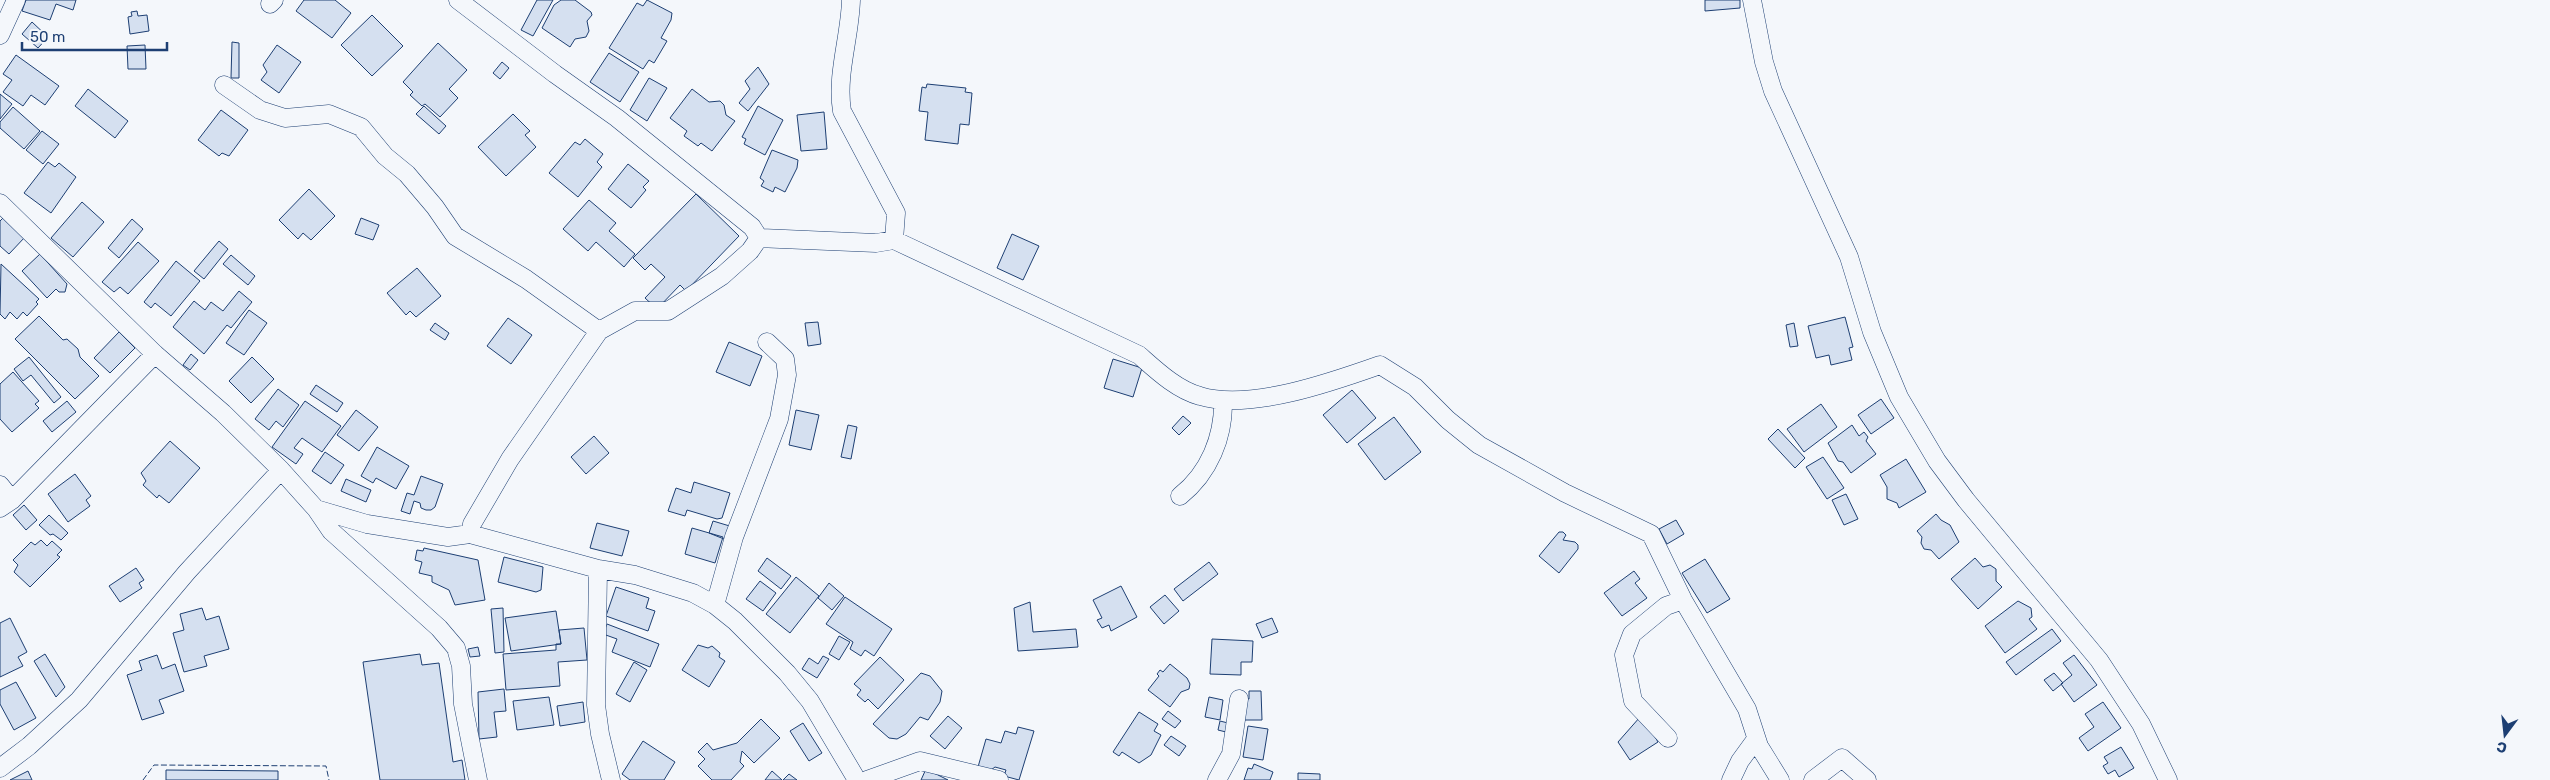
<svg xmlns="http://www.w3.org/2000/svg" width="2550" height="780" viewBox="0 0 2550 780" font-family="Rubik,sans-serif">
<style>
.building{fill:#d5e0f0;stroke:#1d3f73}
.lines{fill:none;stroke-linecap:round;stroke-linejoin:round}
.minor-casing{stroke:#1d3f73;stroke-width:19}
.minor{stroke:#f4f7fb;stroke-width:18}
.fence{stroke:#1d3f73;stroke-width:1;stroke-dasharray:6 2.5;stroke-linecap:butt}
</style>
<rect width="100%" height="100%" fill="#f4f7fb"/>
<path class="building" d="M26,0H76L73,10L56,4L50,20L22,11Z
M304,0H335L351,13L332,38L296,11Z
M537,0H553L533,36L521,30Z
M561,0H575L591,12L592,15L587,21L589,31L586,37L575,39L570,47L542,28L554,5Z
M647,0L672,13L671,20L661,38L667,41L654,63L649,60L643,69L609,48L637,3L643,6Z
M1705,0H1740V8L1705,11Z
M137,11L138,16L147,15L149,31L130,34L128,17L132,16L131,12Z
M372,15L403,46L372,76L341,45Z
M32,22L48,37L38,48L22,34Z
M232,42L239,43V78H231Z
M438,43L467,70L449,89L458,98L440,117L425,104L422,106L410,95L413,92L403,82Z
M145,45L146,69H128L127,46Z
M277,45L301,62L279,93L261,80L267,72L263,65Z
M609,53L639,72L620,102L590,82Z
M16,55L59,86L45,105L31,95L23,106L3,92L12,80L3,74Z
M502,62L509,68L500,79L493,73Z
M758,67L769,84L748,111L739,103L750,89L745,81Z
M649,78L667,88L647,121L630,110Z
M927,84L966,88L965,92L972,93L969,125L960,124L958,144L925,140L928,112L919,111L922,87L926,88Z
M88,89L128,121L115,138L75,106Z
M692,89L709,102L720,101L724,105L726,115L735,121L712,151L701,143L698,146L684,136L687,131L670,118Z
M0,94L12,104L0,119Z
M424,106L446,126L439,134L416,114Z
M758,106L783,120L765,155L744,144L746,139L742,137Z
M13,107L40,131L24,149L0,128V122Z
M221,110L248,130L229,156L222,153L219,156L198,140Z
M824,112L827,149L801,151L797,115Z
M513,114L530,131L525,135L536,147L506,176L478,147Z
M42,131L59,144L43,164L26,150Z
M585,139L603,154L597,162L602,167L578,197L549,173L575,142L580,145Z
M772,150L798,160L797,168L785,192L775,187L773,192L761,186L764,181L760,178Z
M48,162L55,167L59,163L76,177L51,213L24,193Z
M628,164L649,181L643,187L646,190L631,208L608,189Z
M309,189L335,216L311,240L303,233L298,239L279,220Z
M696,194L739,236L686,291L680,285L657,309L645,298L665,277L651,264L645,270L633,258Z
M589,200L616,223L609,231L635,254L624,267L596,242L588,251L563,229Z
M82,202L104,222L73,257L51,238Z
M4,217L25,237L9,254L0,246V221Z
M361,218L379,225L373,240L355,234Z
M132,219L143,229L119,258L108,248Z
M1012,234L1039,246L1023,280L997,268Z
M219,241L228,249L204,279L194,271Z
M138,242L159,261L128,294L120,287L114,292L102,282Z
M40,254L67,284L65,292H59L56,289L47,298L22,271Z
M231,255L255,276L248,285L223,264Z
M176,261L200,281L171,316L155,303L151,308L144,302Z
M1,264L39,299L36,302L38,304L27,316L23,312L17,319L10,312L5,319L0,314Z
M417,268L441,296L416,317L410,311L406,315L387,293Z
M239,291L252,302L231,328L227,325L204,354L173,327L194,301L205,310L211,302L223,311Z
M249,310L267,323L244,355L226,343Z
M39,316L63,340L67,339L78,349L80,357L99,376L75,399L15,339Z
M1845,317L1853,347L1849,348L1852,360L1831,365L1829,355L1816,358L1808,326Z
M508,318L532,335L511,364L487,346Z
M818,322L821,344L808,346L805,323Z
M435,323L449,333L445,340L430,330Z
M1794,323L1798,346L1790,347L1786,325Z
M119,332L135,348L110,373L94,358Z
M729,342L762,356L750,386L716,372Z
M191,354L198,360L190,370L183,365Z
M29,357L61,397L54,403L31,375L23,381L14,369Z
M252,357L274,379L251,403L229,381Z
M1113,359L1142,368L1133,397L1104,388Z
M13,372L39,401L35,404L39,408L12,432L0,419V384Z
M316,385L343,403L337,412L310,394Z
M278,389L299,405L283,427L276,421L269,430L255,419Z
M1352,390L1376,418L1347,443L1323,415Z
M1881,399L1894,418L1871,434L1858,415Z
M67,401L76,412L52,432L43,421Z
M305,401L341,426L322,452L302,438L294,448L303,454L296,464L272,447Z
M1821,404L1837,427L1804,452L1787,429Z
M356,410L378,427L359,451L337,435Z
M796,410L819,415L811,450L789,445Z
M1183,416L1191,423L1179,435L1172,428Z
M1394,417L1421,452L1385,480L1358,444Z
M848,425L857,427L851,459L841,457Z
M1852,425L1859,436L1864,432L1868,437L1866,441L1876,454L1851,473L1843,462L1838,461L1828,443Z
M1778,429L1805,458L1795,468L1768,439Z
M594,436L609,453L586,474L571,457Z
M170,441L200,468L169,503L159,495L157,498L143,485L146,481L141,473Z
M377,447L409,466L396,489L376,478L373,483L361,476Z
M325,452L344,465L331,484L312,471Z
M1823,457L1844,488L1827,499L1806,467Z
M1906,459L1926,492L1899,508L1897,503L1887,499V487L1880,475Z
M75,474L91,496L86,500L90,506L68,522L48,494Z
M421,476L443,484L435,507L431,510H426L421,508L420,503L414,501L410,514L401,511L407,493L414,495Z
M346,479L371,490L366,502L341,491Z
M694,482L730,493L722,518L717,519L687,510L685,516L668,511L676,488L691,493Z
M1846,494L1858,519L1844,525L1832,500Z
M24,505L37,520L26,530L13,515Z
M1936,514L1941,520L1950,525L1959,542L1939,559L1931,550L1924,549L1921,543L1922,537L1917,531Z
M49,515L68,533L61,540L53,534L50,535L39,525Z
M1676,520L1684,534L1667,544L1659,529Z
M713,521L733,527L729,541L709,533Z
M597,523L629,531L622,556L590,548Z
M692,528L723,537L715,563L685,554Z
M1559,532H1563L1566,535L1563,540L1575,542L1578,545V549L1559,573L1539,556Z
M41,540L47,546L52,541L62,550L57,555L60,557L30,587L14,572L18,565L13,560L31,542L35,545Z
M424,548L478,560L485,600L455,605L449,590L432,582V576L419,573L422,562L415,560L417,550L423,551Z
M504,557L543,567L541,590L536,592L498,582Z
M767,558L791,576L781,589L758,571Z
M1975,558L1983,567L1990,565L1996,569V581L2002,587L1978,609L1951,579Z
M1705,559L1730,599L1707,613L1682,573Z
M1209,562L1218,574L1183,601L1174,589Z
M136,568L144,580L139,583L142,588L120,602L109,586Z
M1634,571L1640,579L1635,583L1647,598L1622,616L1604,593Z
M796,577L819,596L790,633L766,614Z
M760,581L776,593L763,611L746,599Z
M829,583L844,596L832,610L818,598Z
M1121,586L1137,617L1111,631L1109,625L1102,628L1097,620L1102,618L1093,600Z
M616,587L649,598L646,608L655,611L648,631L606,616Z
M1165,595L1179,611L1164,624L1150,607Z
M845,597L892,629L874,656L865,650L861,656L850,649L853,642L826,624Z
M2018,601L2031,608L2032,617L2029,619L2037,629L2005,653L1985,626Z
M1030,602L1033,632L1076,629L1078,647L1018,651L1014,608Z
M202,608L206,620L219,616L229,649L204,656L207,666L184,672L173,633L184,630L180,614Z
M503,608L504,652L495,653L491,609Z
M556,611L561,644L511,651L505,618Z
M10,618L27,652L18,657L23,666L0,677V623Z
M1272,618L1278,632L1262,638L1256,624Z
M607,624L659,644L650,667L612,652L617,639L603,634Z
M584,628L587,660L558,662L560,686L506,690L503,654L556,650V644H561L559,630Z
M2052,629L2061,641L2016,675L2006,662Z
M839,636L850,642L839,660L829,654Z
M1212,639L1253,641L1252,662H1241V675L1210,674Z
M698,645L708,648L712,646L720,653L719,657L725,661L709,687L682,670Z
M478,647L480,656L470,657L468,649Z
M45,654L65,687L56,697L34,661Z
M420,654L422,665L439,663L453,762L462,760L465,780H380L363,662Z
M157,655L162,669L175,664L184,691L159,700L164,713L142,720L127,675L142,670L139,661Z
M2074,655L2097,685L2074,702L2061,684L2072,675L2063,663Z
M823,656L829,659L817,678L802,669L809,658L818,664Z
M880,657L904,680L878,709L868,699L865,702L857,695L861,690L854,684Z
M634,662L647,670L630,702L616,694Z
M1170,664L1187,678L1190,684L1189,689L1181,692L1170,707L1148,690L1159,676L1157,674L1160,670L1163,672Z
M921,673L930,676L942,691L940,702L928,720L920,717L906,734L897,739L889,738L873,724Z
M2054,673L2063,683L2053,691L2044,680Z
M16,682L36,718L14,730L0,704V690Z
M504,689L506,711L494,712L497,737L479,739L478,692Z
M1249,691H1261L1262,720H1244V698L1249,699Z
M549,697L554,725L517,730L513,701Z
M1209,697L1223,700L1220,720L1205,717Z
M583,702L585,722L560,726L557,706Z
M2103,702L2121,728L2088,751L2079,738L2094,727L2085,714Z
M1168,711L1181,721L1175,728L1162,719Z
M1139,712L1158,724L1154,731L1161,735L1151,755L1139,763L1122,752L1119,756L1113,752Z
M948,716L962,728L945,749L930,736Z
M1640,717L1656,733L1655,737L1658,742L1630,760L1618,742Z
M761,719L780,738L754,763L742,751L740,762L744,766L731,780H712L698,766L705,759L698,752L707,743L713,750L737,743Z
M1220,721L1228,723L1226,732L1218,730Z
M803,723L822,753L809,761L790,731Z
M1248,726L1268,729L1263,760L1243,757Z
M1018,727L1034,731L1019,780L1004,776L1006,770L995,767L991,770L978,767L986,739L1001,743L1005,731L1016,734Z
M1171,736L1186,746L1179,756L1164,745Z
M643,741L675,762L664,780H630L622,774Z
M2121,747L2134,768L2119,777L2115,770L2108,774L2103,766L2108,763L2104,757Z
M1254,764L1273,772L1270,780H1244L1248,768L1252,769Z
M926,769L948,780H921Z
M166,770L278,771V780H166Z
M28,771L32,780H10Z
M772,771L782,780H765Z
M1298,773L1320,774V780H1298Z
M789,774L797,780H783Z"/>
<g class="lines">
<g class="minor-casing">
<path id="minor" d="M458,0L555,74L617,118L752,227L759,238
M851,0C850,37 836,75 842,111L896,213L894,240
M1752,0L1764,62L1773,91L1849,257L1872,332L1899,397L1937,461L1966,500L2099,660L2141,724L2168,780
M270,4L274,0
M0,35L16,0
M224,85L260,110L285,118L329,114L361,127L385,156L407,174L435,207L455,236L526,279L599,331
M0,203L155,354L223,413L281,470L316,509L331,531L439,628L456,648L461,666L463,704L478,780
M759,238L876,243L894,240L1139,355C1156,370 1177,390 1200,396C1250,411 1332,382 1380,365L1415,387L1448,420L1479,445L1565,493L1651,534L1683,600L1747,709L1759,746L1780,780
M0,485L12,500
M1180,496C1209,473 1224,437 1223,400
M0,508L12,500L155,354
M316,509L367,524L448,537L470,534L598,569L635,575L693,593L715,605L735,621L787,673L810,701L857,780
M470,534L472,524L510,459L599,331L635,311H668L722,276L750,251L759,238
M598,569L596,705L600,734L611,780
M715,605L734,537L779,419L787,375L785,359L767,342
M1668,738L1633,701L1624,655L1632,634L1666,606L1683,600
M0,768L29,746L79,700L187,572L281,470
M867,780L920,761L999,780
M1217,780L1231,754L1239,699
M1731,780L1740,761L1756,739
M1813,780L1842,758L1867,780"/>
</g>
<use href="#minor" class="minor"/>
<path class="fence" d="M143,780L154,765L326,766L329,780"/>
</g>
<g transform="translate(2505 735) rotate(195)" stroke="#f4f7fb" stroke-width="4" paint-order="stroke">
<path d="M0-4L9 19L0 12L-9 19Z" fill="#1d3f73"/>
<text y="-8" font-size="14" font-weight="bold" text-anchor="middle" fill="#1d3f73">С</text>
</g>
<path d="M22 42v8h145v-8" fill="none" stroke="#1d3f73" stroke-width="2.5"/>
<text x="30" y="42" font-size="15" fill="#1d3f73" stroke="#f4f7fb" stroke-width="4" paint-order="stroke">50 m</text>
</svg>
